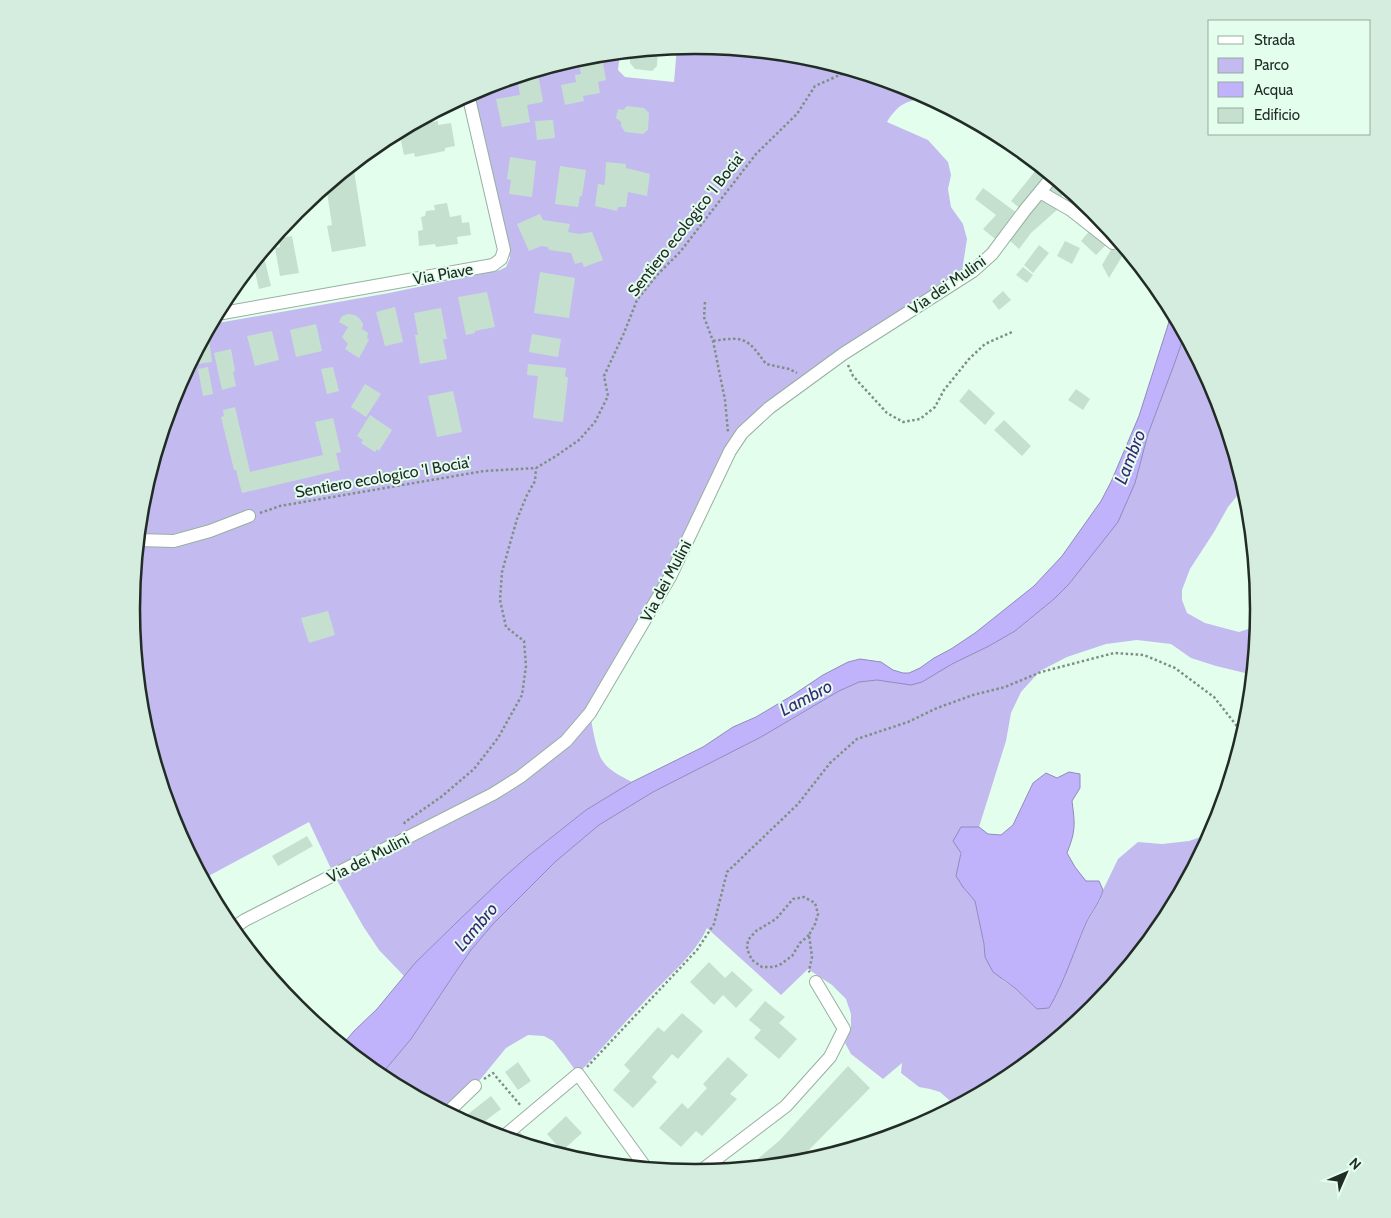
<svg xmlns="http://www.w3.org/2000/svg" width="1391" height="1218" viewBox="0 0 1391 1218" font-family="Cabin,sans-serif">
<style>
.green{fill:#c3bbef}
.water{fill:#c0b3fc;stroke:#918abc}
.building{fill:#c6e0d0}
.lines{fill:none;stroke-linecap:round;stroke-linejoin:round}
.minor-casing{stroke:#97b0a1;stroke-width:14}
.path{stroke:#7e9085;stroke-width:2.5;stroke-dasharray:2.5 2.5;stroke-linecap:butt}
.minor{stroke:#fff;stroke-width:12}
.labels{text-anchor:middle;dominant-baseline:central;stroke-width:4;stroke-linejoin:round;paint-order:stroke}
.street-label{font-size:16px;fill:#222c26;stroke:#e4feee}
.water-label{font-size:18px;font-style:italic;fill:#3e2678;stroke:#e4feee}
.rim{fill:none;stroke:#222c26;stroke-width:2.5}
</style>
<rect width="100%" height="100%" fill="#e4feee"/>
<path class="green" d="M696,45L806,56L912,88L930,98C907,100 899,103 887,122L928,140L948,162L951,175L948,189L951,207L963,224L967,239L961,278L921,305L742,433L700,515L590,713C592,725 596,750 602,760C609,771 621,776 632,782L586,810L528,856L457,922L415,963L404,976L379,950L363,926L334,875L309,822L203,879L174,825L142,719L135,639L139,631L141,619L137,594L134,587L138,545L188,542L229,518L199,528L173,534L139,535L142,499L175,393L212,324L389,293L500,270L506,267L510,258L472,92L480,88L586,56L620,52L618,70L625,77L674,82L677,47Z
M1185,333L1217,393L1245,486L1228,507L1214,532L1190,569L1182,590V600L1187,613L1205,623L1239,632L1248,629L1253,620L1259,614L1253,673H1245L1216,666L1191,658L1171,644L1137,640L1106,644L1067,657L1040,671L1021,692L1011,713L1006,741L979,827H961L960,857L963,887L975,901L984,944L985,957L1004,981L1015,988L1037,1009L1059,988L1087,922L1100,900L1103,890L1118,859L1138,842L1162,844L1189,841L1212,833L1164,923L1094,1008L1009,1078L956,1106L940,1092L930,1089L919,1087L901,1073L902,1063L883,1079L851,1054L845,1043L851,1029V1014L846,999L832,985L808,969L781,995L707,928C696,954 664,980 645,1001C622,1025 601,1050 578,1074L565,1056L553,1041L544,1036L528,1035L506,1048L475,1086L447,1113L380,1076L411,1039L455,973L471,950L493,924L555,862L599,825L653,792L761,737L839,691L859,682L877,680L889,681L952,664L989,646L1015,631L1054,599L1069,584L1090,556L1135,483L1148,434L1175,362Z"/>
<path class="water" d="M1172,309L1185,333L1175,362L1148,434L1135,483L1118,522L1069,584L1054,599L1015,631L989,646L952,664L922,682L911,685L877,680L859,682L839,691L761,737L653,792L599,825L555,862L493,924L471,950L455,973L411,1039L380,1076L342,1045L354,1031L377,1009L415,963L457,922L503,878L528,856L586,810L632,782L703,747L733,727L756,717L793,695L823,675L848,662L860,659L881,662L893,670L903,673H909L920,668L934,658L951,649L975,633L1034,586L1062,556L1101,501L1111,482L1139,416L1168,325Z
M1069,772L1080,774V788L1072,801C1075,825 1076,830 1067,853L1075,867L1086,881H1099L1103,890C1100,902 1093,910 1087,921C1074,950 1065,981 1049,1008L1037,1009L1015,988L993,972L985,957L984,944L975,901L963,887L956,876L961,853L953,841L961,827H979L988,834L1001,835L1013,825L1033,783L1046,773L1057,778Z"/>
<path class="building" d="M657,49L658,50L657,66L652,71L635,69L630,63V59L625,54L626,52Z
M592,55L594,60L602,58L606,80L598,82L600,93L583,96L584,101L565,105L561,85L576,82L575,75L581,74L578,58Z
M538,74L543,102L527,105L530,122L502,127L496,99L520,95L517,78Z
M627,106L644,108L649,113L648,130L643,134L625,132L621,126V122L616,118L618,109L623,110Z
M553,120L555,138L537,140L535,121Z
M438,121V125L451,123L455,146L445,148V151L415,157L414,153L404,155L399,132L410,130L409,126Z
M510,157L536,161L532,197L509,194L511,180L507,179Z
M606,162L626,164V168L650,174L647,196L628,192L626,207H618L617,211L595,206L598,184L604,185L605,182Z
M353,164L366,246L332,252L327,226L332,225L326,186Z
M560,166L586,170L582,196H580L578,207L555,204Z
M1036,170L1046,176L1022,210L1011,201L1024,185Z
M1055,178L1067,188L1060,199L1047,192Z
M983,188L1017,213L995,239L983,229L996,215L975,199Z
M1073,193L1084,202L1078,210L1067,202Z
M1046,197L1058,209L1031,233L1019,249L1008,239L1030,211Z
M447,203L450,217L461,215L462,223L469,222L471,235L457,237L458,244L436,247L435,244L419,246L418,231L423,230L421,217L425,216L426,211L435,210L434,205Z
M1088,205L1096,213L1093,217L1085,208Z
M540,214L543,220L570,224L568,232L579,234L592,232L603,260L584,267L582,262L575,264L571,253L549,250L548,247L541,246L529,251L517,224Z
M1092,228L1108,243L1096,255L1081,241Z
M292,236L299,273L280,276L275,248L280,247L278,238Z
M1065,241L1080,248L1072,264L1057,256Z
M1039,245L1049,253L1033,273L1024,265Z
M1112,248L1123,255L1109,278L1102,265Z
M264,257L271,286L259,289L253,263L257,259Z
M1023,267L1033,275L1027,283L1016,275Z
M250,268L252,277L240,280L243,275Z
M540,272L575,278L569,318L534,313Z
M1003,291L1011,300L999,310L992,301Z
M487,292L495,327L475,331V333L466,335L458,297Z
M395,307L403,342L385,346L376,312Z
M441,308L447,339H443L447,359L420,364L415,335H418L414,313Z
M348,314L355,315L360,319L363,324L362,329L368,333L367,338L369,340L359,358L345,349L348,344L342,337L348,327L339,322L342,316Z
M316,324L322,351L296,357L290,330Z
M208,331L212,362L198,364L196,352Z
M272,331L279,360L255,366L247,336Z
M532,334L561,339L558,357L529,352Z
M231,349L235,371L233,372L236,386L222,390L214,353Z
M528,364L566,368L565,376L568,378L563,422L533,418L538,376L527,375Z
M208,367L213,394L203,396L198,369Z
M333,367L339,391L327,394L321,369Z
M365,384L381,394L366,417L351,407Z
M969,389L995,413L985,425L959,401Z
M1076,389L1090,399L1083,410L1068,400Z
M453,391L462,432L437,437L428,396Z
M235,407L250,472L323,455L315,422L333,418L341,452L336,453L340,470L242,493L236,470H234L221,417L224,416L223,410Z
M370,415L392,430L379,451L377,449L375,452L361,443L363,440L357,436Z
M1004,420L1031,446L1022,456L994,430Z
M328,611L335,635L309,643L301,618Z
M307,836L313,846L278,866L272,856Z
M709,962L725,978L732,971L753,990L736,1008L723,995L714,1005L690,982Z
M765,1001L785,1017L779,1023L797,1039L779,1059L754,1038L761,1030L749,1020Z
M682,1013L703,1031L678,1059L672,1054L652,1077L657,1082L633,1108L613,1090L630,1071L624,1065L658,1027L664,1032Z
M728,1057L748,1075L730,1094L737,1099L702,1136L696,1131L681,1147L659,1128L682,1103L688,1109L707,1088L703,1084Z
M518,1062L531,1081L518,1090L505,1072Z
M848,1066L870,1088L799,1160L795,1163L747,1168L780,1140Z
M491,1096L501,1109L476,1128L468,1124L463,1118Z
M566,1116L582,1133L562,1151L547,1134Z
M519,1131L533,1146L509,1139Z"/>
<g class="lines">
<g class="minor-casing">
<path id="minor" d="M1040,192L1071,210L1113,243L1117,237
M217,314L493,265L501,259L504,250L468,94
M138,540L174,541L210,531L249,516
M232,929L245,920L493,794L520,777L566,741L590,713L670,577L730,451L742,433L769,408L843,354L973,271L992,254L1025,210L1053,176
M447,1113L475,1086
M503,1137L578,1074L646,1168
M698,1173L786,1106L830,1057L844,1029L816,982"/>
</g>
<path class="path" d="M705,302L704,317L713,341L725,400L728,432
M713,341C745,336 747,338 766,364L789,369L797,373
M848,365L853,376L887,413L903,422L920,419L935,407L944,390L969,359L985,344L1012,332
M260,513L280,506L484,471L536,468L556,456L579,440L595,422L608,396L604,376L624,333L637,300L657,275L680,252L756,154L797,114L815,86L851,70
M404,824L405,822L441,797L474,769L498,738L522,695L526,666L524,641L506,627L500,600L502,572L509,547L517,519L527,495L535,481L536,468
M809,935L800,943L792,956L781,964L774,967H762L752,960L747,949L748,940L756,931L776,919L793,899L804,897L815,903L818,914L815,924L809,935L812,957L809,971L810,972
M587,1067L697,950L714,924L727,872L798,804L830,763L857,739L908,722L937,708L973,695L1005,687L1041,672L1114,653L1144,655L1175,668L1214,697L1244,735
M484,1079L493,1073L521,1106"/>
<use href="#minor" class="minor"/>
</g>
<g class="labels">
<g class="street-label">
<text transform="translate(686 224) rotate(-52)">Sentiero ecologico 'I Bocia'</text>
<text transform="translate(443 274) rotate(-10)">Via Piave</text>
<text transform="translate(947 285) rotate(-35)">Via dei Mulini</text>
<text transform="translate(383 477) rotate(-10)">Sentiero ecologico 'I Bocia'</text>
<text transform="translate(666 581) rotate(-62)">Via dei Mulini</text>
<text transform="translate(368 858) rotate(-27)">Via dei Mulini</text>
</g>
<g class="water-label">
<text transform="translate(1130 457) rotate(-69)">Lambro</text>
<text transform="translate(806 698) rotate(-28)">Lambro</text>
<text transform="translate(476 927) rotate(-50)">Lambro</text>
</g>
</g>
<path d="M0 0H1391V1218H0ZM140 609a555 555 0 1 1 1110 0a555 555 0 1 1-1110 0Z" fill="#d4edde" fill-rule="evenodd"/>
<path class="rim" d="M140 609a555 555 0 1 1 1110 0a555 555 0 1 1-1110 0Z"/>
<rect x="1208" y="20" width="162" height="115" fill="#e4feee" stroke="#96aa9e"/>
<rect x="1218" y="36" width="25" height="8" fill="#ffffff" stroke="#96aa9e"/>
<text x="1254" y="45" font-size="15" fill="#222c26">Strada</text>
<rect x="1218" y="58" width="25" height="15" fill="#c3bbef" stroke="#96aa9e"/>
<text x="1254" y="70" font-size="15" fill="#222c26">Parco</text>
<rect x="1218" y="82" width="25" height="15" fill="#c0b3fc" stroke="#96aa9e"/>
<text x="1254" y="95" font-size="15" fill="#222c26">Acqua</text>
<rect x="1218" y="108" width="25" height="15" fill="#c6e0d0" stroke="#96aa9e"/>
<text x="1254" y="120" font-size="15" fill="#222c26">Edificio</text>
<g transform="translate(1346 1173) rotate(45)" stroke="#e4feee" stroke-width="4" paint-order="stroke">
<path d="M0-4L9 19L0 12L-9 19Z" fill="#222c26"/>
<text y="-8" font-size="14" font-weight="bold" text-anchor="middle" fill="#222c26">N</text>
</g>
</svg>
